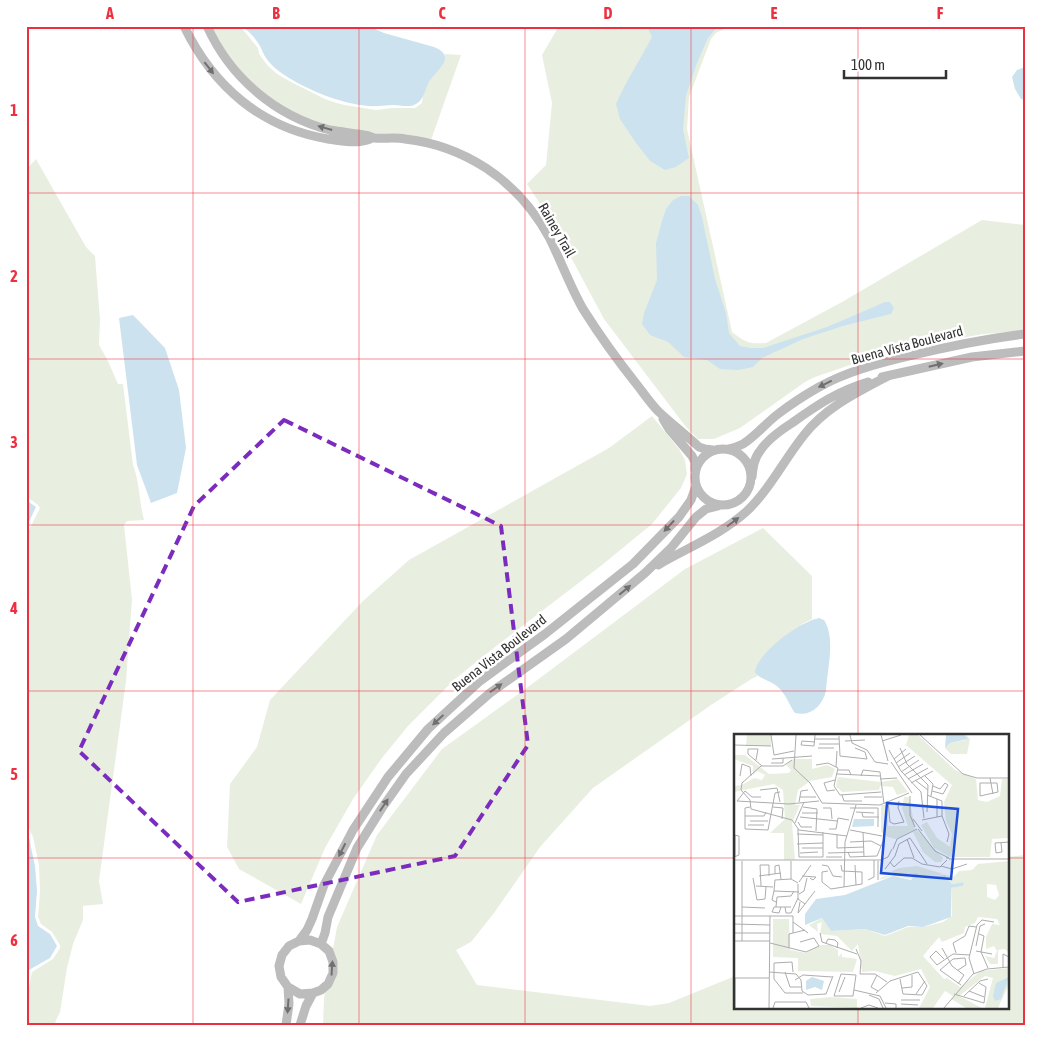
<svg xmlns="http://www.w3.org/2000/svg" width="1051" height="1051" viewBox="0 0 1051 1051" font-family="'Asap Condensed',sans-serif">
<style>
.green{fill:#e8efe0}
.water{fill:#cce2ef}
.lines{fill:none;stroke-linecap:round;stroke-linejoin:round}
.secondary{stroke:#bcbcbc;stroke-width:9}
.oneway{fill:#707070}
.marked{fill:none;stroke:#7b2cbf;stroke-width:4;stroke-dasharray:10 6;stroke-linejoin:round}
.grid{fill:none;stroke:#ed3040;stroke-width:1;stroke-opacity:0.55}
.labels{text-anchor:middle;dominant-baseline:central;stroke-width:5;stroke-linejoin:round;paint-order:stroke}
.street-label{font-size:14px;fill:#323232;stroke:#fff}
.inset-road{fill:none;stroke:#adadad;stroke-width:1}
.view{fill:#1d4ed8;fill-opacity:0.15;stroke:#1d4ed8;stroke-width:2.5}
.inset-edge{fill:none;stroke:#323232;stroke-width:2.5}
.neatline{fill:none;stroke:#ed3040;stroke-width:2}
.grid-label{font-size:16px;text-anchor:middle;font-weight:bold;fill:#ed3040}
</style>
<rect width="100%" height="100%" fill="#fff"/>
<path class="green" d="M211,26H238L245,32L258,48L259,54L268,66L277,74L293,83L327,100L344,105L376,110L392,108H415L422,103C423,94 425,87 431,79C437,69 445,66 445,54L461,55L431,140L375,134L374,133L373,134C358,131 342,130 327,125C288,114 252,90 228,56C222,47 217,36 211,26Z
M559,26H730L716,33L711,39L689,97L687,129L732,332C746,343 749,344 766,343L842,302L982,220L1025,225V331L983,334L891,351L815,377L805,382L740,428L714,439H698L686,427L604,319L552,222L527,184L546,165L552,103L542,55Z
M36,159L86,247L95,256L100,319L99,345L107,359L118,384H123L133,465C140,483 139,502 144,520L127,521L124,525L132,600L126,681L99,881L103,904L83,906V920L73,944L67,968L60,1012L54,1025H26V995L28,993L32,972L53,959L60,948V945L52,932L41,924L38,917L40,891L39,865L33,837L26,822V795L29,786L26,780V536L40,508L38,505L26,496V170Z
M652,416L679,449L685,460L687,474L681,488L652,524L602,565L495,647L455,679L408,726L382,758L353,799L325,848L301,904L239,869L227,847L230,784L257,747L270,700L363,601L409,560L609,448Z
M763,528L812,576V619L802,624L755,673L758,676L753,678L711,705L593,788L540,847L494,913L471,942L456,950L477,985L650,1006L669,1003L735,976V1007H1007V857L1025,855V1025H323L324,998L337,927L377,835L442,749L528,687L685,569Z"/>
<path class="water" d="M242,26H368L384,33L434,47C458,57 437,69 429,82C425,89 424,100 416,104C409,108 400,105 393,105C388,105 383,106 378,106C362,107 344,102 329,97C312,91 281,76 270,63C265,58 263,52 260,46C256,39 249,31 242,26Z
M647,26H718L708,38L697,63L686,96L683,129L689,158L676,167L665,170L650,161L636,143L620,119L616,104C626,81 640,60 652,37Z
M1025,67V100L1021,99L1015,89L1012,77L1017,70Z
M681,196H689L698,205L702,217L715,279L726,313L729,333L740,346L751,348H763L827,327L885,302H890L894,308L891,314L843,326L803,339L762,358L753,367L738,370L720,369L707,360L684,357L668,342L650,335L642,324L644,313L657,280L656,243L662,221L666,209L673,200Z
M133,315L165,348L179,390L186,448L177,493L151,503L137,465L119,318Z
M26,500L36,507L26,528Z
M819,618L824,620C836,638 827,670 826,691C822,706 811,717 795,713C789,705 787,696 779,688C772,681 762,680 755,673C756,653 801,621 819,618Z
M26,831L29,838L35,866L37,891L35,917L38,926L50,934L57,946L50,958L29,970L26,984Z"/>
<g class="lines">
<path class="secondary" d="M184,26C213,86 261,128 328,139C341,141 358,144 370,139
M207,26C230,77 275,116 330,130C341,132 352,133 364,135C367,135 371,137 374,138C384,139 395,137 405,139C433,142 461,152 486,168C512,185 534,210 549,237C561,261 570,286 583,309C600,336 618,361 638,386C645,395 651,404 659,412C672,424 686,435 699,447L705,449L713,450
M882,377L972,357L1025,351
M663,419L669,429L692,456L695,462V470
M695 477a28 28 0 1 1 56 0a28 28 0 1 1-56 0Z
M729,449C734,448 739,446 743,444C756,436 766,423 778,414C791,404 805,395 819,387C846,372 876,364 905,357C945,347 984,339 1025,334
M752,477C753,468 754,458 760,451C767,440 781,430 792,423C817,405 838,391 868,382
M658,565C687,548 722,534 747,511C770,489 784,460 804,435C826,407 858,392 888,376
M299,941L310,940L321,944L329,951L333,962V973L328,984L321,990L313,993L300,994L288,987L281,977L279,966L282,955L289,946L299,941L307,930L312,919L324,885L353,830L388,777L428,729L480,681L545,634L633,564L679,517L691,500L696,486
M321,944L325,933L328,917L357,848L382,808L406,774L444,733L490,693L566,639L645,573L671,548L696,517L706,509L718,506
M286,1025L289,1004L288,987
M300,1025L306,1006L313,993"/>
</g>
<defs><path id="oneway-solid" d="M-6-.8H1V-3.2L6.5 0L1 3.2V.8H-6Z" transform="scale(1.25)"/></defs>
<g class="oneway">
<use href="#oneway-solid" transform="translate(209 68) rotate(52)"/>
<use href="#oneway-solid" transform="translate(325 128) rotate(-164)"/>
<use href="#oneway-solid" transform="translate(936 365) rotate(-13)"/>
<use href="#oneway-solid" transform="translate(825 384) rotate(154)"/>
<use href="#oneway-solid" transform="translate(733 522) rotate(-37)"/>
<use href="#oneway-solid" transform="translate(669 526) rotate(133)"/>
<use href="#oneway-solid" transform="translate(625 590) rotate(-40)"/>
<use href="#oneway-solid" transform="translate(496 688) rotate(-35)"/>
<use href="#oneway-solid" transform="translate(438 720) rotate(137)"/>
<use href="#oneway-solid" transform="translate(384 805) rotate(-56)"/>
<use href="#oneway-solid" transform="translate(342 850) rotate(117)"/>
<use href="#oneway-solid" transform="translate(332 968) rotate(-86)"/>
<use href="#oneway-solid" transform="translate(288 1006) rotate(94)"/>
</g>
<path class="marked" d="M284,420L501,526L528,745L455,856L238,902L79,751L194,506Z"/>
<path class="grid" d="M193,26V1025M359,26V1025M525,26V1025M691,26V1025M858,26V735M26,193H1025M26,359H1025M26,525H1025M26,691H1025M26,858H735M1007,858H1025M858,1007V1025"/>
<g class="labels">
<g class="street-label">
<text transform="translate(557 230) rotate(60)">Rainey Trail</text>
<text transform="translate(907 345) rotate(-15)">Buena Vista Boulevard</text>
<text transform="translate(499 653) rotate(-38)">Buena Vista Boulevard</text>
</g>
</g>
<g transform="translate(734 734)">
<rect width="275" height="275" fill="#fff"/>
<path d="M13,1H37V12H12ZM175,1H184L221,36L242,45L244,66L253,68L266,62L268,45H275V104L258,105L256,123H216L200,114L187,91L193,88L203,104L216,113L218,100L212,87L210,68L218,51L172,11ZM229,1H232L236,5L233,20H217L211,14L216,9L232,6ZM0,21H11L35,40L55,39L57,36L52,31L59,25H78V35L93,31L101,35L98,43L76,47L64,56L61,71H66L58,89L61,126H50V99H36L51,85L49,56L40,50L0,58V52L8,51L20,44L28,46L31,41L23,37L19,41V32L0,25ZM104,43L147,48L164,45L174,58L163,61L159,53L146,52L145,56L108,58L102,52ZM170,63H175L181,95L162,105L154,103L147,98V71H153L154,92H174L168,74ZM183,96L209,124L207,128H201L189,118L179,98ZM275,127V219L271,215L264,216V230H256L251,222L260,224L263,217L260,212L252,215V203L258,190L266,191L263,185L244,183L241,189L231,193L230,199L208,208L205,203L189,222L210,245L213,244L226,253L247,237L275,234V250L264,274H251L259,244L251,242L225,262L248,274H232L217,265L219,262L211,257L199,274H185L196,253L187,235L161,242L141,237L128,238L124,210L118,217L103,202L86,200L88,188L83,190L84,198L75,191L88,184L97,197L131,195L151,202L174,193H189L209,188L218,182L217,154L229,152L230,148L218,150L211,140L191,143L181,139L177,145L159,142L145,146L148,143L153,142H160L158,137L165,134L183,132L219,143L225,137L238,136L244,130ZM253,150L262,151L265,161L261,166L253,163ZM39,185H55L56,216L72,219L86,211H96L104,216V223L108,219V223L123,225L119,238L64,237V224L39,223ZM97,263L123,265V274L77,272L76,265Z" fill="#e8efe0" fill-rule="evenodd"/>
<path d="M212,1H230L234,5L216,9L211,14ZM120,85H140V92L118,93ZM181,139L191,143L211,141L218,150L230,148L229,152L217,154V183L189,193L174,192L151,201L131,195L97,197L88,184L71,191V180L82,165L111,161L159,142L177,146ZM78,243L90,247L88,256L81,253L72,256V247ZM275,243L267,265L261,267L259,262L262,249Z" fill="#cce2ef"/>
<path class="inset-road" d="M37,1L40,21L60,17M62,1L60,34L76,49L88,69L146,71L175,59M116,1L118,9L133,16L141,28L154,30M147,1L154,27M186,1L229,40L243,44H275M105,2L106,22L133,25L131,18L121,14M81,5H105M111,7L131,6M148,7L167,1M81,8L68,7L67,11L80,12L81,1M85,10H105M0,11L37,12M84,14H100M166,14L173,30L194,51L193,78M155,16L167,37L187,58L190,84M38,25L78,22M160,25L172,15M22,26L24,15H14V20L28,32M58,26L49,32H27L8,49L7,56L16,66L17,75L58,86L65,96L113,102M157,28L178,59M37,29H49V24M162,29L176,19M82,31L94,29L104,34L100,52L106,61L147,58M102,33L103,17M164,33L181,22M104,36H115L117,41M167,38L185,26M103,40L146,42M170,41L189,30M190,41L199,50L197,62M6,42L8,30L16,33L17,42M127,42L129,36L146,38L150,70M256,44L259,60M146,45L163,44M174,45L194,34M181,46L194,56M177,49L199,37M246,49H263L264,58L246,62ZM26,56L43,54L46,68M101,56L93,57L90,49L101,46M198,57L209,60L214,51L211,49L206,55L199,52M108,61L110,67H128M193,61L208,67V82L215,100L213,108M176,62V81L181,93M27,63H18L11,57L3,67L55,70L85,67M66,63H82M130,63H148M203,65V83M154,67L156,88L160,90L170,88L164,74L165,67M65,68L67,57L74,56M16,73L11,74V95L34,96L41,59L46,58M39,73L49,74L48,85M69,73L83,75L82,97M89,74H97L98,85M116,74H144V93M122,78L140,79M68,79H84M128,79L129,83H145M11,82H30L32,78M66,83L103,87M179,85L188,97M188,86L208,82M16,87H34M64,88L67,93H78M61,89L70,68M14,91H30M64,95L65,123H89V98M95,95H102L104,84L115,86M184,95L201,117L215,124H212M116,96L148,102M129,98L130,123M63,100L89,101M103,100V114L130,113M0,101L5,102V121L0,123M173,105L180,124M116,108L137,107L147,112M267,109L268,118L262,119L261,109L275,108M63,110L89,109M68,114H89M159,115L163,105L183,95M114,118L116,123L143,122L150,105M66,119L84,118M94,119L130,118M1,123V101M92,123H108M215,125H275M0,126H147L154,123L158,115M8,127V207M57,127V145L64,149M156,128L160,133L170,124H178L188,130L206,133L213,126M88,131L94,132L99,142L108,143M121,131L122,151M207,132L218,135L233,130M151,135L161,122L165,110L176,104L193,130M94,137L88,138V148L97,155L128,150V138L108,137L107,131M41,140V132L45,131L47,145M25,142L47,139M68,142L82,143L79,146L76,144M19,144L23,166L31,165L32,153M134,146L140,143V126M144,146V127M65,148L77,131M64,150V165L71,170M22,152L39,153M27,152L26,131H35V142M110,153L111,108L122,71M40,157L41,146L57,145M65,160L70,157L73,144M42,168L38,166L40,157L65,158M66,168L64,179L81,157M8,173L31,174M42,173L43,163L57,162L60,157M47,173L45,179L38,178L40,173H57M51,173L52,179H57L64,164M0,182H59V199M59,188L74,199M0,190L36,191M0,199H36M86,199L88,208L123,220M245,200L250,202L247,218L254,234M0,207H36M36,209L72,218L85,212L80,204L66,208M92,209L94,205L101,206L104,209L103,214M242,212L246,192L251,190M55,214V200L71,196M208,214L218,232L230,241L224,250M122,215L127,227L126,240H141L153,248M242,217L258,220M222,219L219,209L231,202L235,192L242,193M210,225L202,217L196,223L203,231L219,220L236,221M269,234V220L275,223M224,236L232,231L231,224L219,225L206,236L227,251M35,238L62,240L67,246L68,257L74,261L92,260L99,242M51,238L56,253H67M59,238L58,228L40,229V245L51,259H69M107,240L122,241L119,262H100ZM240,240L235,224L243,191L248,186L260,188M143,241L137,253L144,257M0,244H35M61,246L69,241L98,243M168,254L178,253V241M120,256L146,262L152,274M235,257L250,263M105,258L111,243M142,259L156,247L184,238L193,252L188,261L169,260L166,245M182,260L191,247M220,260L250,269L252,253L245,249M135,261L145,265L149,274M230,262L246,247L254,245M167,266H186M151,269L162,270V274M167,270L184,271M1,274V244M35,274L36,182M39,274L41,268H72L75,274M127,274L135,271L144,274M210,274L239,240L253,235L275,233"/>
<path class="view" d="M153,69L224,75L217,145L147,139Z"/>
<rect width="275" height="275" class="inset-edge"/>
</g>
<rect width="1051" height="1051" fill="none" stroke="#ffffff" stroke-width="55"/>
<path d="M844 70v8h102v-8" fill="none" stroke="#323232" stroke-width="2.5"/>
<text x="851" y="70" font-size="15" fill="#323232" stroke="#ffffff" stroke-width="4" paint-order="stroke">100 m</text>
<rect x="28" y="28" width="996" height="996" class="neatline"/>
<g class="grid-label">
<text x="110" y="19">A</text>
<text x="276" y="19">B</text>
<text x="442" y="19">C</text>
<text x="608" y="19">D</text>
<text x="774" y="19">E</text>
<text x="940" y="19">F</text>
<text x="14" y="116">1</text>
<text x="14" y="282">2</text>
<text x="14" y="448">3</text>
<text x="14" y="614">4</text>
<text x="14" y="780">5</text>
<text x="14" y="946">6</text>
</g>
</svg>
